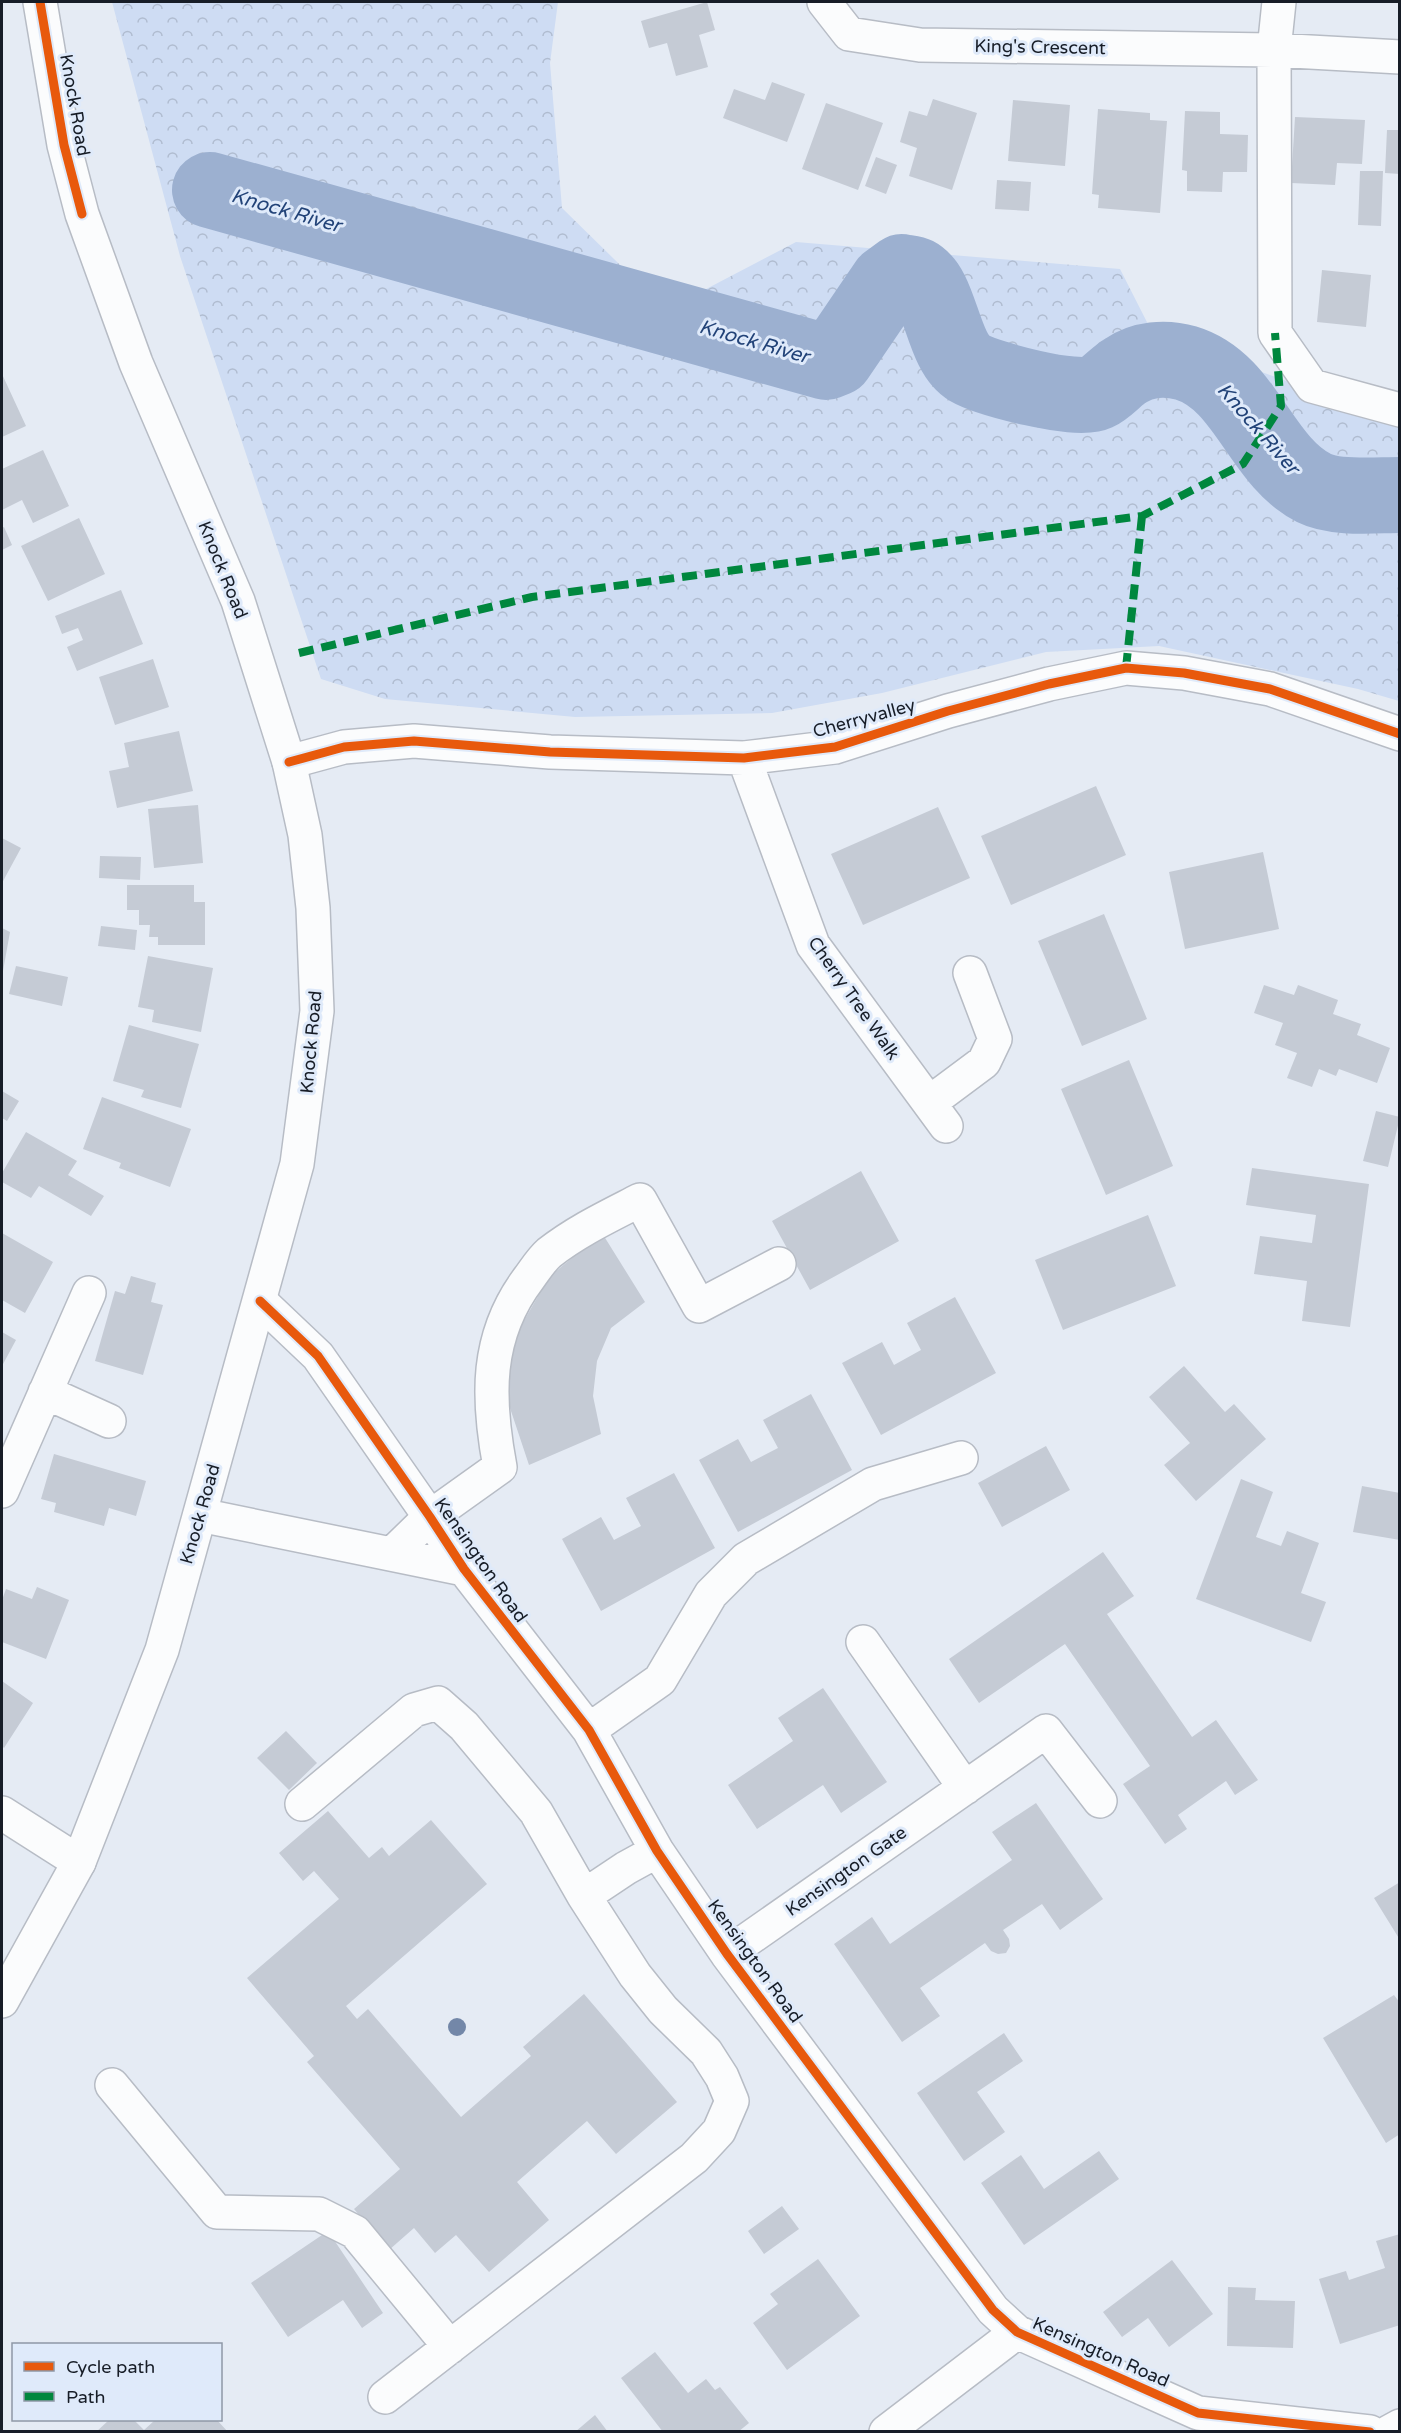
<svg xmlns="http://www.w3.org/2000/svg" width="1401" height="2433" viewBox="0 0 1401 2433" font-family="'Varela Round',sans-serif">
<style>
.forest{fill:url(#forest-crowns)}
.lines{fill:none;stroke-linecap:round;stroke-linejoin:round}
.river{stroke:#9cb0d0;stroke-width:76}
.building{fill:#c5cbd5}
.minor-casing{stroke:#b7bcc5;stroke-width:36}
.highway-casing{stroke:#b7bcc5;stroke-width:36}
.minor{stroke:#fbfcfd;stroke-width:33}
.highway{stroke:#fbfcfd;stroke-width:33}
.quiet{stroke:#00873e;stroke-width:8;stroke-dasharray:15 8;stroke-linecap:butt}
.cycleway-casing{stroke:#dfeafa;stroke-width:13}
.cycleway{stroke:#e8590c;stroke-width:9}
.tree{fill:#7387a8}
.labels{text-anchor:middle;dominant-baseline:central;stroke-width:6;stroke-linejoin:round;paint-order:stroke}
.street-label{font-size:18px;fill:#171d27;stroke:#dfeafa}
.water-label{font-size:20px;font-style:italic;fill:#224378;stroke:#dfeafa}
</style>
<defs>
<pattern id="forest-crowns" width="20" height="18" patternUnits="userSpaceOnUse" patternTransform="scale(1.5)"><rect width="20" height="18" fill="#cedcf3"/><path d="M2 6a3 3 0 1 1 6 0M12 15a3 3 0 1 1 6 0" fill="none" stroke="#b0bcd0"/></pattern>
</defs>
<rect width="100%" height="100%" fill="#e5ebf4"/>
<path class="forest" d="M112,2H558L550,63L562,208L666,310L796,242L1120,269L1152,332L1399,422V701L1358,689L1159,646L1046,652L882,693L772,713L575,717L385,699L321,679L180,256Z"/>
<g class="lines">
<path class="river" d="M210,190L826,362L836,358L887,283L902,272C906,273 912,273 916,275C941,288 942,352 969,368C988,379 1077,402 1096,393C1107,388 1115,377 1125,371C1142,359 1165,357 1186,363C1246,381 1260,461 1314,488C1336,499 1375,495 1400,495"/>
</g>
<path class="building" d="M707,2L715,30L699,35L708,67L676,76L667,43L649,48L641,21Z
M772,82L805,94L787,142L723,118L734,89L765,100Z
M933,99L977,113L952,190L909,176L917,148L900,142L909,111L927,116Z
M1013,100L1070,105L1065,166L1008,161Z
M826,103L883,123L858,190L802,169Z
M1098,109L1150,113V120L1167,121L1160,213L1098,208L1099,195L1092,194Z
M1185,111L1220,112V134L1248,135L1247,172H1223L1222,192L1187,191V171L1182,170Z
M1295,117L1365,120L1362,164L1337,163L1335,185L1291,183Z
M1387,130H1400V174L1385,173Z
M876,157L897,165L886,194L865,186Z
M1360,171H1383L1381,226L1358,225Z
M997,180L1031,182L1029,211L995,209Z
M1322,270L1371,275L1366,327L1317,322Z
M2,374L26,426L2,437Z
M43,450L69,506L33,523L22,500L2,510V469Z
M79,518L105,574L48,601L21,546Z
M4,527L12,545L2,550V528Z
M121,590L143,644L77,671L67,647L83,640L78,628L62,634L55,616Z
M153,659L169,707L115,725L99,677Z
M179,731L193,791L117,808L109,771L129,767L124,743Z
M1096,786L1126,855L1011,905L981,836Z
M198,805L203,863L154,868L148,809Z
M938,807L970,878L863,925L831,854Z
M2,838L21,848L2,883Z
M1263,852L1279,929L1185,949L1169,872Z
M100,856L141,857L140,880L99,878Z
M127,885H194V902H205V945H158V937H149L150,925H139V910H127Z
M1104,914L1147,1019L1082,1046L1038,941Z
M101,926L137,930L135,950L98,946Z
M2,928L10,932L3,971H2Z
M148,956L213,968L201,1032L152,1022L154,1010L138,1007Z
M16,966L68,977L62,1006L9,994Z
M1264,985L1294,995L1298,985L1338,1000L1333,1014L1361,1024L1357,1035L1390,1048L1377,1083L1339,1069L1336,1076L1319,1069L1312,1087L1287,1078L1297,1053L1275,1045L1283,1023L1254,1013Z
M129,1025L199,1044L181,1108L141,1097L144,1090L113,1081Z
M1129,1060L1173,1166L1106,1195L1061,1089Z
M2,1091L19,1101L7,1121L2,1118Z
M102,1097L191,1129L170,1187L119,1168L121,1163L83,1149Z
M1376,1111L1400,1117L1388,1167L1363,1161Z
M26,1132L77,1161L68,1175L104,1196L91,1216L39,1186L31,1198L2,1182V1173Z
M1252,1168L1369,1184L1350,1327L1302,1321L1307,1281L1254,1274L1260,1236L1312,1243L1316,1215L1246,1205Z
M861,1171L899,1241L810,1290L772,1221Z
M1148,1215L1176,1286L1063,1330L1035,1260Z
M2,1233L53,1262L25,1313L2,1300Z
M602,1233L645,1302L611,1328L597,1361L593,1396L601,1434L529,1465L510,1408L506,1380L514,1338L549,1277Z
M131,1276L156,1283L151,1302L163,1305L143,1375L95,1361L115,1291L125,1294Z
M955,1297L996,1373L881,1435L842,1363L882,1342L894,1365L921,1350L907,1323Z
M2,1332L16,1340L2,1366Z
M1184,1366L1225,1412L1234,1404L1266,1439L1196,1501L1164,1465L1190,1443L1149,1397Z
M811,1394L852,1470L738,1532L699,1460L738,1439L751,1462L778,1448L763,1420Z
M1046,1446L1070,1490L1002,1527L978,1483Z
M54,1454L146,1481L136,1516L109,1508L104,1526L54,1512L56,1503L41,1499Z
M674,1473L715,1548L601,1611L562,1539L601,1517L614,1540L641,1526L626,1498Z
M1241,1479L1273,1492L1256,1537L1281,1546L1287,1531L1319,1543L1301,1593L1326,1602L1311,1642L1196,1599Z
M1362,1486L1400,1493V1540L1353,1532Z
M1103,1552L1134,1596L1107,1614L1192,1737L1216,1720L1258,1780L1235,1795L1226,1781L1178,1815L1187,1829L1165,1844L1123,1784L1150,1766L1065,1644L979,1703L949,1659Z
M37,1587L69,1600L46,1659L2,1642V1600L6,1589L32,1599Z
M2,1681L33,1703L4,1748L2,1746Z
M823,1688L887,1782L841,1813L823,1785L757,1829L728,1785L793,1741L778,1718Z
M286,1731L317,1763L289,1790L257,1758Z
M1036,1803L1103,1899L1060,1930L1042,1904L1003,1930L1009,1939L1010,1946L1006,1953L998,1954L991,1951L985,1943L920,1988L940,2016L902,2042L834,1944L872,1917L890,1944L1012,1860L992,1832Z
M328,1811L369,1858L382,1847L389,1856L431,1820L487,1884L346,2006L357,2019L368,2009L461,2117L531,2056L523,2047L584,1994L677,2102L616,2154L587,2121L517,2182L549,2220L489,2272L456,2235L435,2253L414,2228L389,2250L354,2209L400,2169L307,2062L314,2056L247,1978L339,1899L314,1871L303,1881L279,1853Z
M1400,1882V1940L1374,1898Z
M1394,1995L1400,2003V2134L1386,2143L1323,2038Z
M1004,2033L1023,2061L977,2092L1005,2132L964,2161L917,2093Z
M1099,2151L1119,2179L1024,2245L981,2183L1021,2155L1044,2189Z
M782,2206L799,2229L764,2254L748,2231Z
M328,2231L383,2313L362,2328L343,2300L288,2337L251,2283Z
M1400,2234V2325L1340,2344L1319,2279L1346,2271L1349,2280L1385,2268L1376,2241Z
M818,2259L860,2316L787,2370L753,2323L778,2304L770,2294Z
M1172,2260L1213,2314L1169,2347L1148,2318L1122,2337L1103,2312Z
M1228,2287L1256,2288L1255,2300L1295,2301L1293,2348L1227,2346Z
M655,2352L688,2393L706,2379L715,2390L720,2387L749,2423L738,2432H663L621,2378Z
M595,2415L608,2432H575Z
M109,2420H134L144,2430L155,2420H217L228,2432H96Z"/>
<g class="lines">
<g class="minor-casing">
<path id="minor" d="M824,2L849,34L920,45L1274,50L1400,57
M1279,2L1274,50L1275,333L1312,386L1400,410
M744,758L813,945L946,1126
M289,762L344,747L414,741L550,752L744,758L835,747L948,711L1049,684L1126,668L1184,673L1270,689L1400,734
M929,1103L984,1062L995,1039L970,973
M260,1301L318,1356L430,1517L464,1569L589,1730L657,1851L727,1954L993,2310L1017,2332L1198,2413L1370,2432
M45,1392L109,1421
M2,1491L89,1293
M200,1515L464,1569
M392,1554L430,1517L500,1467C487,1398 485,1336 529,1278C535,1270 541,1260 549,1253C577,1231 609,1216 640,1200L699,1306L779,1264
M863,1642L965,1788
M589,1730L660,1680L711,1594L746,1559L873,1484L961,1458
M302,1804L414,1710L438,1703L464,1726L536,1812L584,1896
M2,1813L79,1862
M727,1954L1046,1731L1100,1801
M112,2085L217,2212L319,2214L355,2232L450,2347
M385,2397L694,2158L719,2131L732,2101L722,2077L706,2052L663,2010L635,1975L584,1896L626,1868L657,1851
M886,2432L1017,2332
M1389,2432L1400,2426"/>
</g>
<g class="highway-casing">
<path id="highway" d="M2,2001L79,1862L162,1650L297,1164L317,1011L313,908L305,835L289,762L238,601L136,363L82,214L64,145L40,2"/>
</g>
<use href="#minor" class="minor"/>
<use href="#highway" class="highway"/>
<path class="quiet" d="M299,653L532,597L1142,516L1243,464L1281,406L1275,333
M1126,668L1142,516"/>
<g class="cycleway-casing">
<path id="cycleway" d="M40,2L64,145L82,214
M289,762L344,747L414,741L550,752L744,758L835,747L948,711L1049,684L1126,668L1184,673L1270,689L1400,734
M260,1301L318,1356L430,1517L464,1569L589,1730L657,1851L727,1954L993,2310L1017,2332L1198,2413L1370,2432"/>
</g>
<use href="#cycleway" class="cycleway"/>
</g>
<circle class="tree" cx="457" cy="2027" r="9"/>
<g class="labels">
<g class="street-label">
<text transform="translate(1040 47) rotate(1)">King's Crescent</text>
<text transform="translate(75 105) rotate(80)">Knock Road</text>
<text transform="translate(223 570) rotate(68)">Knock Road</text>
<text transform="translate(864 718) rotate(-15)">Cherryvalley</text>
<text transform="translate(854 998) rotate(55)">Cherry Tree Walk</text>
<text transform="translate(311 1042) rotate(-85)">Knock Road</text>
<text transform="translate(200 1514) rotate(-74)">Knock Road</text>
<text transform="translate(481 1560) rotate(55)">Kensington Road</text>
<text transform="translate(846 1871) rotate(-35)">Kensington Gate</text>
<text transform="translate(755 1961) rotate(54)">Kensington Road</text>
<text transform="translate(1101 2352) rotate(24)">Kensington Road</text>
</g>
<g class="water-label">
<text transform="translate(286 211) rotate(16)">Knock River</text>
<text transform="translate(754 342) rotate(16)">Knock River</text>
<text transform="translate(1258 429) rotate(49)">Knock River</text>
</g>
</g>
<rect width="1401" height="2433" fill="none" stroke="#171d27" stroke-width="6"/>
<rect x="12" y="2343" width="210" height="78" fill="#dfeafa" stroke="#8f98a6" stroke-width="1.5"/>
<rect x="24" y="2362" width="30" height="9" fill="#e8590c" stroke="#8f98a6" stroke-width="1.5"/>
<text x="66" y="2373" font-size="18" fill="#171d27">Cycle path</text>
<rect x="24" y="2392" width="30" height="9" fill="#00873e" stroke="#8f98a6" stroke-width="1.5"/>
<text x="66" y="2403" font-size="18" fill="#171d27">Path</text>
</svg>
